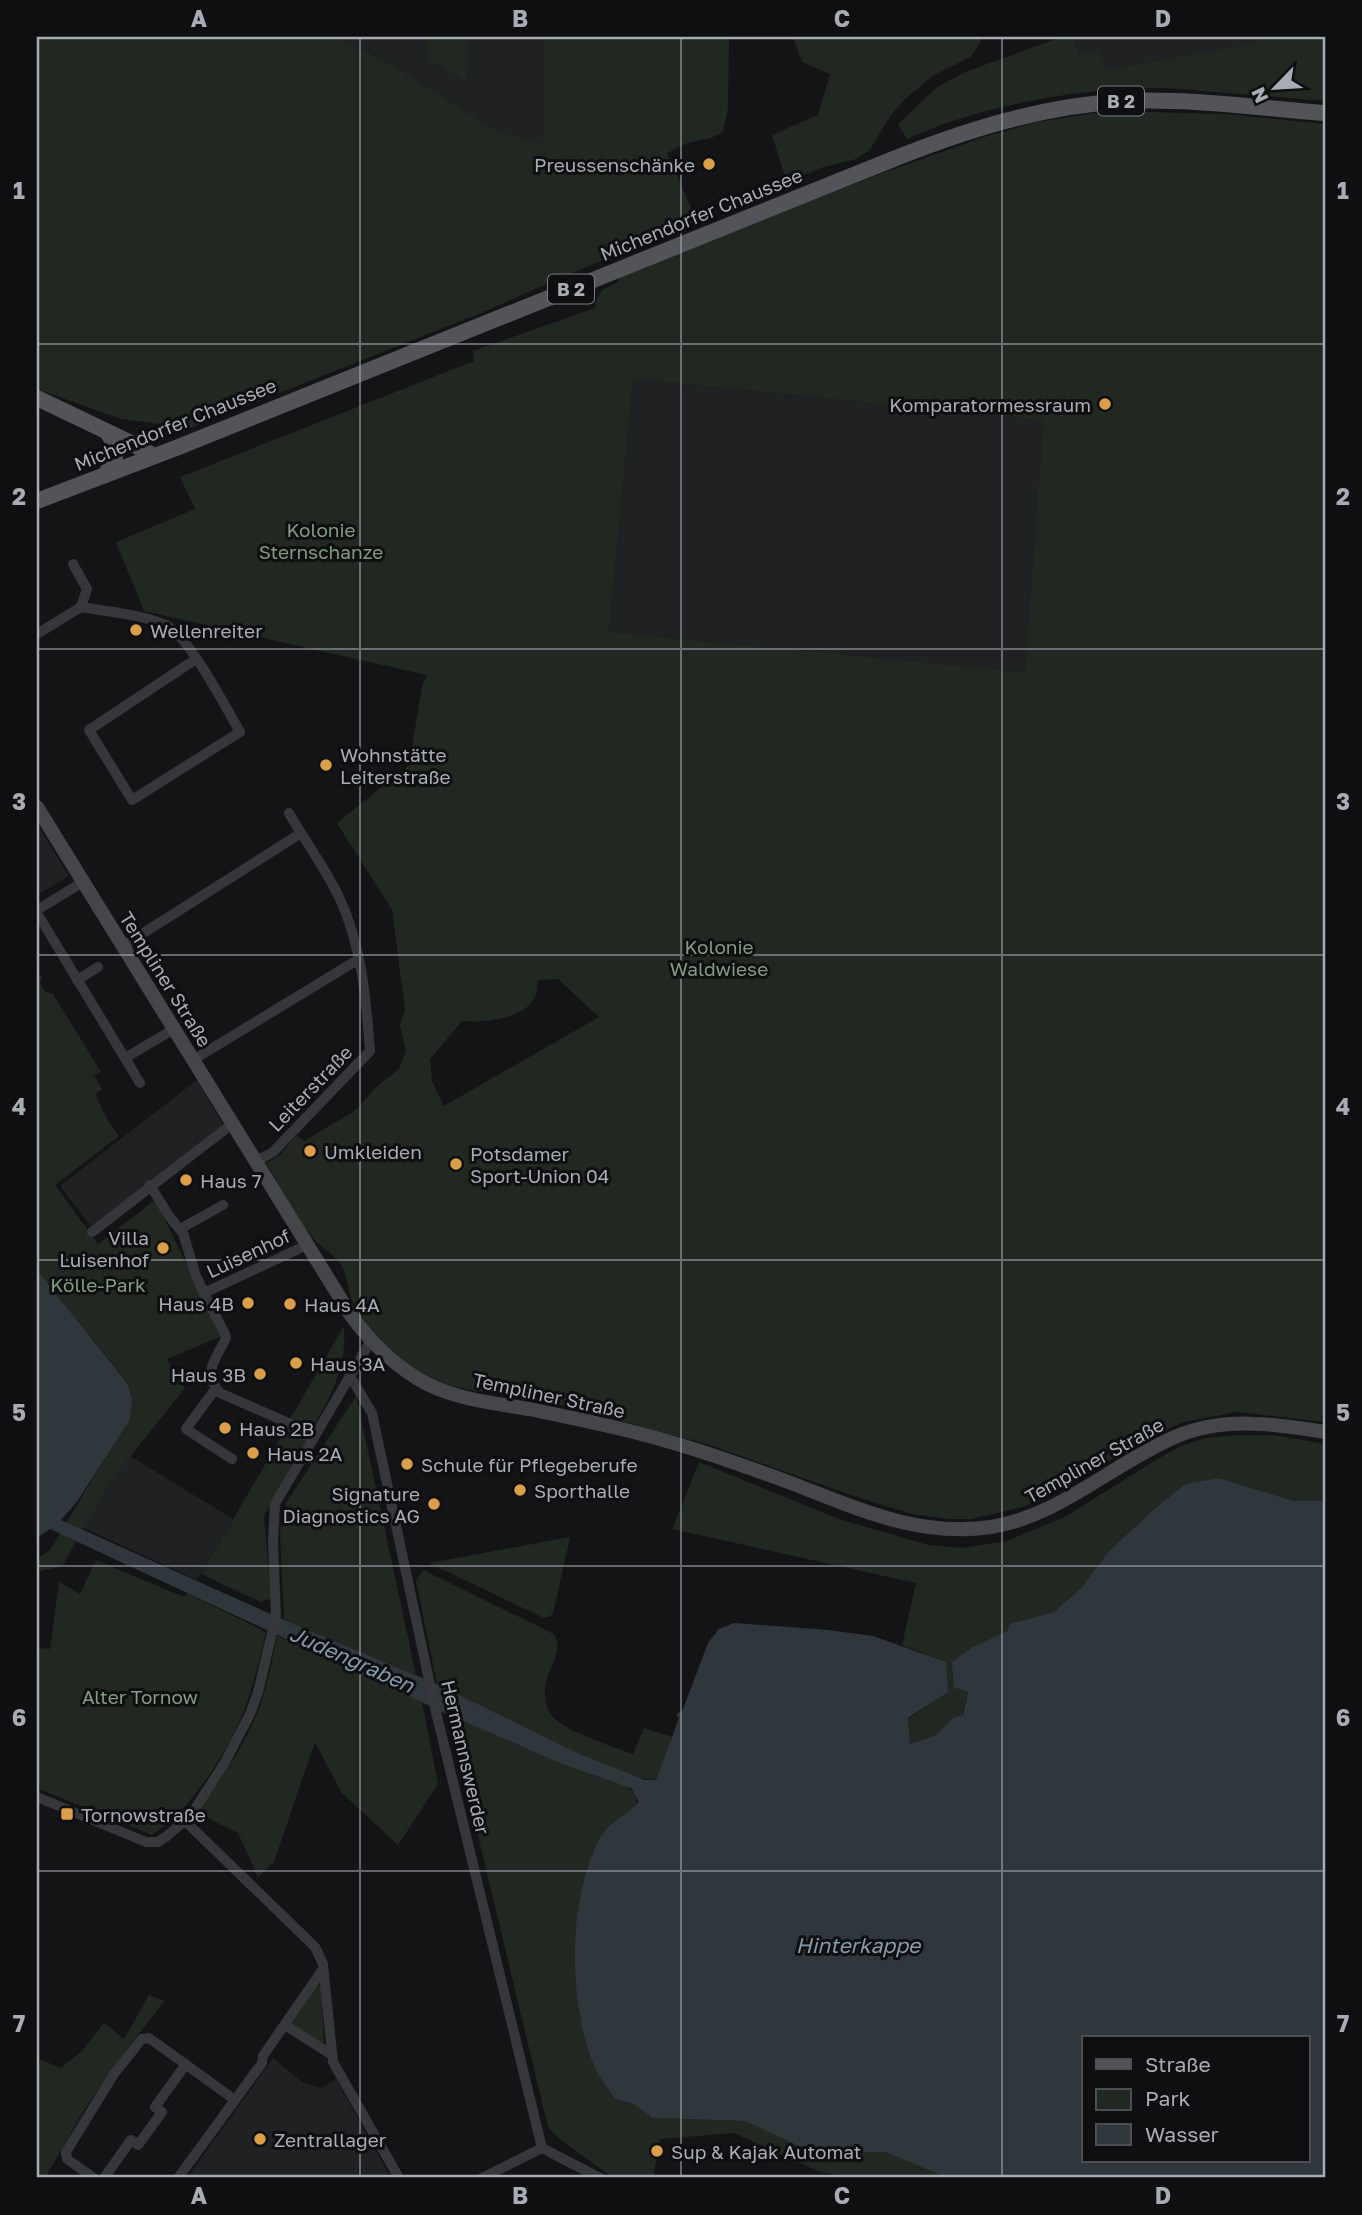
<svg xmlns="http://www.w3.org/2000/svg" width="1362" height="2215" viewBox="0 0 1362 2215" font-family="'Golos Text',sans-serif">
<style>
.built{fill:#202123}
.green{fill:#212821;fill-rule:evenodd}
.water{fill:#2f373d;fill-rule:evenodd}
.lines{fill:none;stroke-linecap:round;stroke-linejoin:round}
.street{stroke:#36373a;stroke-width:10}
.secondary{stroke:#44464a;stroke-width:14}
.primary{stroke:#525459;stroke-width:16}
.grid{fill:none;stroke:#a8acb4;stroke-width:2;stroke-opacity:0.55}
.poi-dot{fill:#da9f48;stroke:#0f0f11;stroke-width:2.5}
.labels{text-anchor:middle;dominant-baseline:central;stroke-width:6;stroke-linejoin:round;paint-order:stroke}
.shield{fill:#0f0f11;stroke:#7a7d83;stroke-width:2}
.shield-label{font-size:18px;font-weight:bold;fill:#a8acb4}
.poi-label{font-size:19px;fill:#a8acb4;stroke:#0f0f11;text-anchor:start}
.street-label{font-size:19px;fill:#a8acb4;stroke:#0f0f11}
.park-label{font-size:19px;fill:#819d81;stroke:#0f0f11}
.water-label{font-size:21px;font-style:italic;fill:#839bab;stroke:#0f0f11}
.neatline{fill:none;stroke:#a8acb4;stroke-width:2.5}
.grid-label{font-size:23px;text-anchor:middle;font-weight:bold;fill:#a8acb4}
</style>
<rect width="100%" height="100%" fill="#141416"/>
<path class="built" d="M336,37H544V143H536L496,130L389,63Z
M1072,37H1264L1256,43L1107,70L1080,54Z
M633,379L1045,420L1025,672L609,632Z
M37,824L69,876L37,895Z
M197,1080L223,1125L93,1229L60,1186Z
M130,1456L233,1519L197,1580L82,1527L109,1483Z
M273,2058L303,2083L322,2088L336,2079L391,2178H187Z"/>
<path class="green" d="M37,37H336L389,63L496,130L536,143H544V37H729L728,108L723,132L711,138L687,143L667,153L696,219L476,315L191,428L121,419L37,389Z
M427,37H465L468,39L467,82L428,59Z
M793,37H980V42L971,57L934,75L905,99L891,115L869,151L856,159L820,168L787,183L772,135L818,115L830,74L802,62Z
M1062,37H1072L1080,54L1099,51L1107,70L1255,43L1264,37H1325V101C1288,98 1251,95 1214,92C1196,91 1178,88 1161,88C1084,87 976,106 907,139L898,124L936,88L965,72Z
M1107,111L1225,114L1325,124V1422L1237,1412L1184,1422L1161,1432L1066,1485L1023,1507L971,1519H949L912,1514L851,1495L710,1445L498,1388C480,1394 475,1391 457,1387C412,1378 377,1347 355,1307C347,1293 349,1275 339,1262C332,1252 319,1246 311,1236C294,1214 281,1187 266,1163L282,1154V1152L297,1135L304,1141L356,1110L374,1089L399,1069L406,1051L400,1025L405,1010L392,910L337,823L409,765L422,686L427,675L144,611L116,542L195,509L180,477L474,361L473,351L595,308C598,289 603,290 619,281L620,274L880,174L984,137L1038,122ZM633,379L1044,420L1025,672L609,632ZM558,979L599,1017L444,1106L432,1081L430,1059L462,1021C483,1023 525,1019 535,997C537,992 537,985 538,980Z
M37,969L42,978L40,983L44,991L53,994L101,1072L94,1076L102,1089L95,1094L107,1119L119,1136L55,1185L98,1244L155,1200L222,1336L167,1359L185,1388L109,1483L63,1565C53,1570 46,1568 37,1573V1559L50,1550L96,1473L130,1420L132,1399L128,1383L37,1270Z
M344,1326C347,1369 331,1395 311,1431L290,1419Z
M356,1396L363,1428L416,1675L284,1620L280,1533L286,1503Z
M287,1427L307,1439L264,1516L271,1598L261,1602L201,1574Z
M1237,1435H1273L1325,1444V1501H1294L1219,1478L1185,1484L1152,1511L1108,1552L1081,1588L1054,1612L1010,1624L1007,1631L973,1647L968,1691L962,1716L953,1718L936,1735L910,1744L908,1719L932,1703L946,1662L902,1645L916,1583L672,1529L699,1462L839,1519L928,1545L962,1548L1007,1541L1065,1517L1154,1461L1181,1446L1206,1438Z
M570,1537L553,1614L548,1617H542L429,1563Z
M96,1560L184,1597L187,1593L266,1632C252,1693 242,1729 205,1781C187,1805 177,1818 152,1835L37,1788V1648L50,1649L59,1582L80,1594Z
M423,1570L554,1634C561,1649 556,1656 550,1670C543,1684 542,1705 553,1717C565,1731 614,1747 633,1754L644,1728L672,1737L656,1780L638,1778L582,1755L437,1684L416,1581Z
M277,1636L337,1661L422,1702L438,1784L398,1845L341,1792L315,1742L274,1862L258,1877L238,1833L197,1813C217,1785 237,1757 252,1725C265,1698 271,1666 277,1636Z
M449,1715L562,1764L627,1786L636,1796L653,2118L745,2121L814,2153L885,2152L948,2178H860L820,2172L734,2133L660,2139L653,2178H613L561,2140L548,2127Z
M318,1985H321L324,2044L290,2026Z
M149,1995L164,2001L114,2067L84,2110L45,2178H37V2058L61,2068L82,2051L104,2023L124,2039Z"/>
<path class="water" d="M37,1270L128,1384L132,1399L130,1420L76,1503L61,1520L284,1620L437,1684L582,1755L645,1780H656L679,1718L676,1715L683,1709L708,1643L719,1629L734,1623L828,1630L873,1636L946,1662L948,1692L908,1718L910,1744L936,1735L953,1718L963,1715L968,1692L954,1687L952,1662L973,1647L1007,1631L1010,1624L1054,1612L1081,1588L1108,1552L1152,1511L1185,1484L1219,1478L1294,1501H1325V2178H948L885,2152L814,2153L745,2121L653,2118L634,2104L615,2099C609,2089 600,2079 595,2068C568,2004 567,1900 600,1838C610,1821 627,1815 639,1802L631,1788L562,1764L449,1715L50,1529L37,1538ZM1084,2038H1308V2161H1084Z"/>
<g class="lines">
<path class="street" d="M73,564L87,589L81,607
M37,634L81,607C109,612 140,614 166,625C188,635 226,708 240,732L132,800L89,730L196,659
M37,910L83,882
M37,913L140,1083
M123,946L301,833
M77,980L98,967
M125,1058L174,1029
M193,1060L359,959
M255,1162L273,1152L370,1051C366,998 362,946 339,897C325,868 305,841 289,813
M150,1185L169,1216L183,1233L196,1276L204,1293
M180,1229L223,1205
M92,1232L232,1124
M307,1245L204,1293L225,1334L226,1338C217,1358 201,1372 220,1393L291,1424L313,1440
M350,1376L372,1413L435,1708L542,2148L600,2178
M216,1388L186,1429L232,1459
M37,1797L146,1842H158L167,1836L191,1815L224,1764L250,1714L258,1692L276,1616L273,1542L275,1504L370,1342
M185,1821L315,1947L323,1964L333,2062L399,2178
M285,2025L332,2055
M94,2178L67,2159L66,2152L114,2074L142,2039L149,2038L235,2100
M104,2178L131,2140L138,2145L162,2112L155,2107L186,2064
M178,2178L262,2063L263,2056L323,1969
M482,2178L542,2148"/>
<path class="secondary" d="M37,807L350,1314C371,1343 395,1367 427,1384C460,1400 494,1403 529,1409C558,1415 588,1421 617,1428C674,1441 728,1460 783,1480C852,1506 915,1538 991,1527C1060,1516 1112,1464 1175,1437C1223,1416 1275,1424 1325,1432"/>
<path class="primary" d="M37,398L131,443L154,456
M105,475C118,456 120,451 107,432
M37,501L176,448L896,158C969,129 1043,106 1123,101C1190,98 1258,108 1325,113"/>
</g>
<path class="grid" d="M360,37V2178M681,37V2178M1002,37V2178M37,344H1325M37,649H1325M37,955H1325M37,1260H1325M37,1566H1325M37,1871H1325"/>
<g class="poi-dot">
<circle cx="709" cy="164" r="7"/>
<circle cx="1105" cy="404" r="7"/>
<circle cx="136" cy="630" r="7"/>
<circle cx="326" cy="765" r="7"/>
<circle cx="310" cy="1151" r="7"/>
<circle cx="456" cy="1164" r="7"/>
<circle cx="186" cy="1180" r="7"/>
<circle cx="163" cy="1248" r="7"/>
<circle cx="248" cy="1303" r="7"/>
<circle cx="290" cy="1304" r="7"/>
<circle cx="296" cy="1363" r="7"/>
<circle cx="260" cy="1374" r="7"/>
<circle cx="225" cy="1428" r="7"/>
<circle cx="253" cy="1453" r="7"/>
<circle cx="407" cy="1464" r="7"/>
<circle cx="520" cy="1490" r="7"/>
<circle cx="434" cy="1504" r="7"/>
<rect x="60" y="1807" width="14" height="14" rx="3.5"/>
<circle cx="260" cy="2139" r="7"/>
<circle cx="657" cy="2151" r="7"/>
</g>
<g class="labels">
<g class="shield">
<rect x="1098" y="86.5" width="46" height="29" rx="5"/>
<rect x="548" y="274.5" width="46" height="29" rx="5"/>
</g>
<g class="shield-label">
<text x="1121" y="101">B 2</text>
<text x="571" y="289">B 2</text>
</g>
<g class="poi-label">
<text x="695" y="164" text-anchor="end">Preussenschänke</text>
<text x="1091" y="404" text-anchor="end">Komparatormessraum</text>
<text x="150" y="630">Wellenreiter</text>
<text x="340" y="754">Wohnstätte<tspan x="340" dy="22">Leiterstraße</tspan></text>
<text x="324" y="1151">Umkleiden</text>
<text x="470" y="1153">Potsdamer<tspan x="470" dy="22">Sport-Union 04</tspan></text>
<text x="200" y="1180">Haus 7</text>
<text x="149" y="1237" text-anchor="end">Villa<tspan x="149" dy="22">Luisenhof</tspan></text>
<text x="234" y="1303" text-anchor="end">Haus 4B</text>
<text x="304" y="1304">Haus 4A</text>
<text x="310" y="1363">Haus 3A</text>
<text x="246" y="1374" text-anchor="end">Haus 3B</text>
<text x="239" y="1428">Haus 2B</text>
<text x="267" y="1453">Haus 2A</text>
<text x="421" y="1464">Schule für Pflegeberufe</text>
<text x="534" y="1490">Sporthalle</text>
<text x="420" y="1493" text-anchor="end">Signature<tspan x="420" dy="22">Diagnostics AG</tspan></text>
<text x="81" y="1814">Tornowstraße</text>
<text x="274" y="2139">Zentrallager</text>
<text x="671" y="2151">Sup &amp; Kajak Automat</text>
</g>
<g class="street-label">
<text transform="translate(701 214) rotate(-22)">Michendorfer Chaussee</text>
<text transform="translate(175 424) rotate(-22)">Michendorfer Chaussee</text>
<text transform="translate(166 979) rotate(58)">Templiner Straße</text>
<text transform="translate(310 1088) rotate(-46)">Leiterstraße</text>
<text transform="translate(248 1253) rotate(-25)">Luisenhof</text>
<text transform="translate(549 1395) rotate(12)">Templiner Straße</text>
<text transform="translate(1094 1460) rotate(-29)">Templiner Straße</text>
<text transform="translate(466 1757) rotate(77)">Hermannswerder</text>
</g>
<g class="park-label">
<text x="321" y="529">Kolonie<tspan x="321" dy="22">Sternschanze</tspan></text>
<text x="719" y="946">Kolonie<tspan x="719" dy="22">Waldwiese</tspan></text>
<text x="98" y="1284">Kölle-Park</text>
<text x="140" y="1696">Alter Tornow</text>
</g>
<g class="water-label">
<text transform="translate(352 1659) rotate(24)">Judengraben</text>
<text x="858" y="1945">Hinterkappe</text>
</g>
</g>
<rect width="1362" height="2215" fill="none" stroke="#0f0f11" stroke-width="77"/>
<rect x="1082" y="2036" width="228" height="126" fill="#0f0f11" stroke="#4c4e52" stroke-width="2"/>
<rect x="1096" y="2059" width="35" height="10" fill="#525459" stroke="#4c4e52" stroke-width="2"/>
<text x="1145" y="2072" font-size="21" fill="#a8acb4">Straße</text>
<rect x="1096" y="2089" width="35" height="21" fill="#212821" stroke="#4c4e52" stroke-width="2"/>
<text x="1145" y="2106" font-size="21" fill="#a8acb4">Park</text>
<rect x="1096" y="2124" width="35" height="21" fill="#2f373d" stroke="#4c4e52" stroke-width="2"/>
<text x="1145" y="2142" font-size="21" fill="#a8acb4">Wasser</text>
<g transform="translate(1275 88) rotate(245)" stroke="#0f0f11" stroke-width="5" paint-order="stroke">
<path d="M0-5L12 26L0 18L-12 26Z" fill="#a8acb4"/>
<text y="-10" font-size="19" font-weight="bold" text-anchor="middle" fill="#a8acb4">N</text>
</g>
<rect x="38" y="38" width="1286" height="2138" class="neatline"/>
<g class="grid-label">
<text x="199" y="27">A</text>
<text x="520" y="27">B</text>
<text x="842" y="27">C</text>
<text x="1163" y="27">D</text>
<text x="19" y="199">1</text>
<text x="1343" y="199">1</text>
<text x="19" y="505">2</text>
<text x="1343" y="505">2</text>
<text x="19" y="810">3</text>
<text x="1343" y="810">3</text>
<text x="19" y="1115">4</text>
<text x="1343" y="1115">4</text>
<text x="19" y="1421">5</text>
<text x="1343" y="1421">5</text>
<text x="19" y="1726">6</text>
<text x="1343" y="1726">6</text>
<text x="19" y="2032">7</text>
<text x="1343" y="2032">7</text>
<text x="199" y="2204">A</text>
<text x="520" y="2204">B</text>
<text x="842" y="2204">C</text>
<text x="1163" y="2204">D</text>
</g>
</svg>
